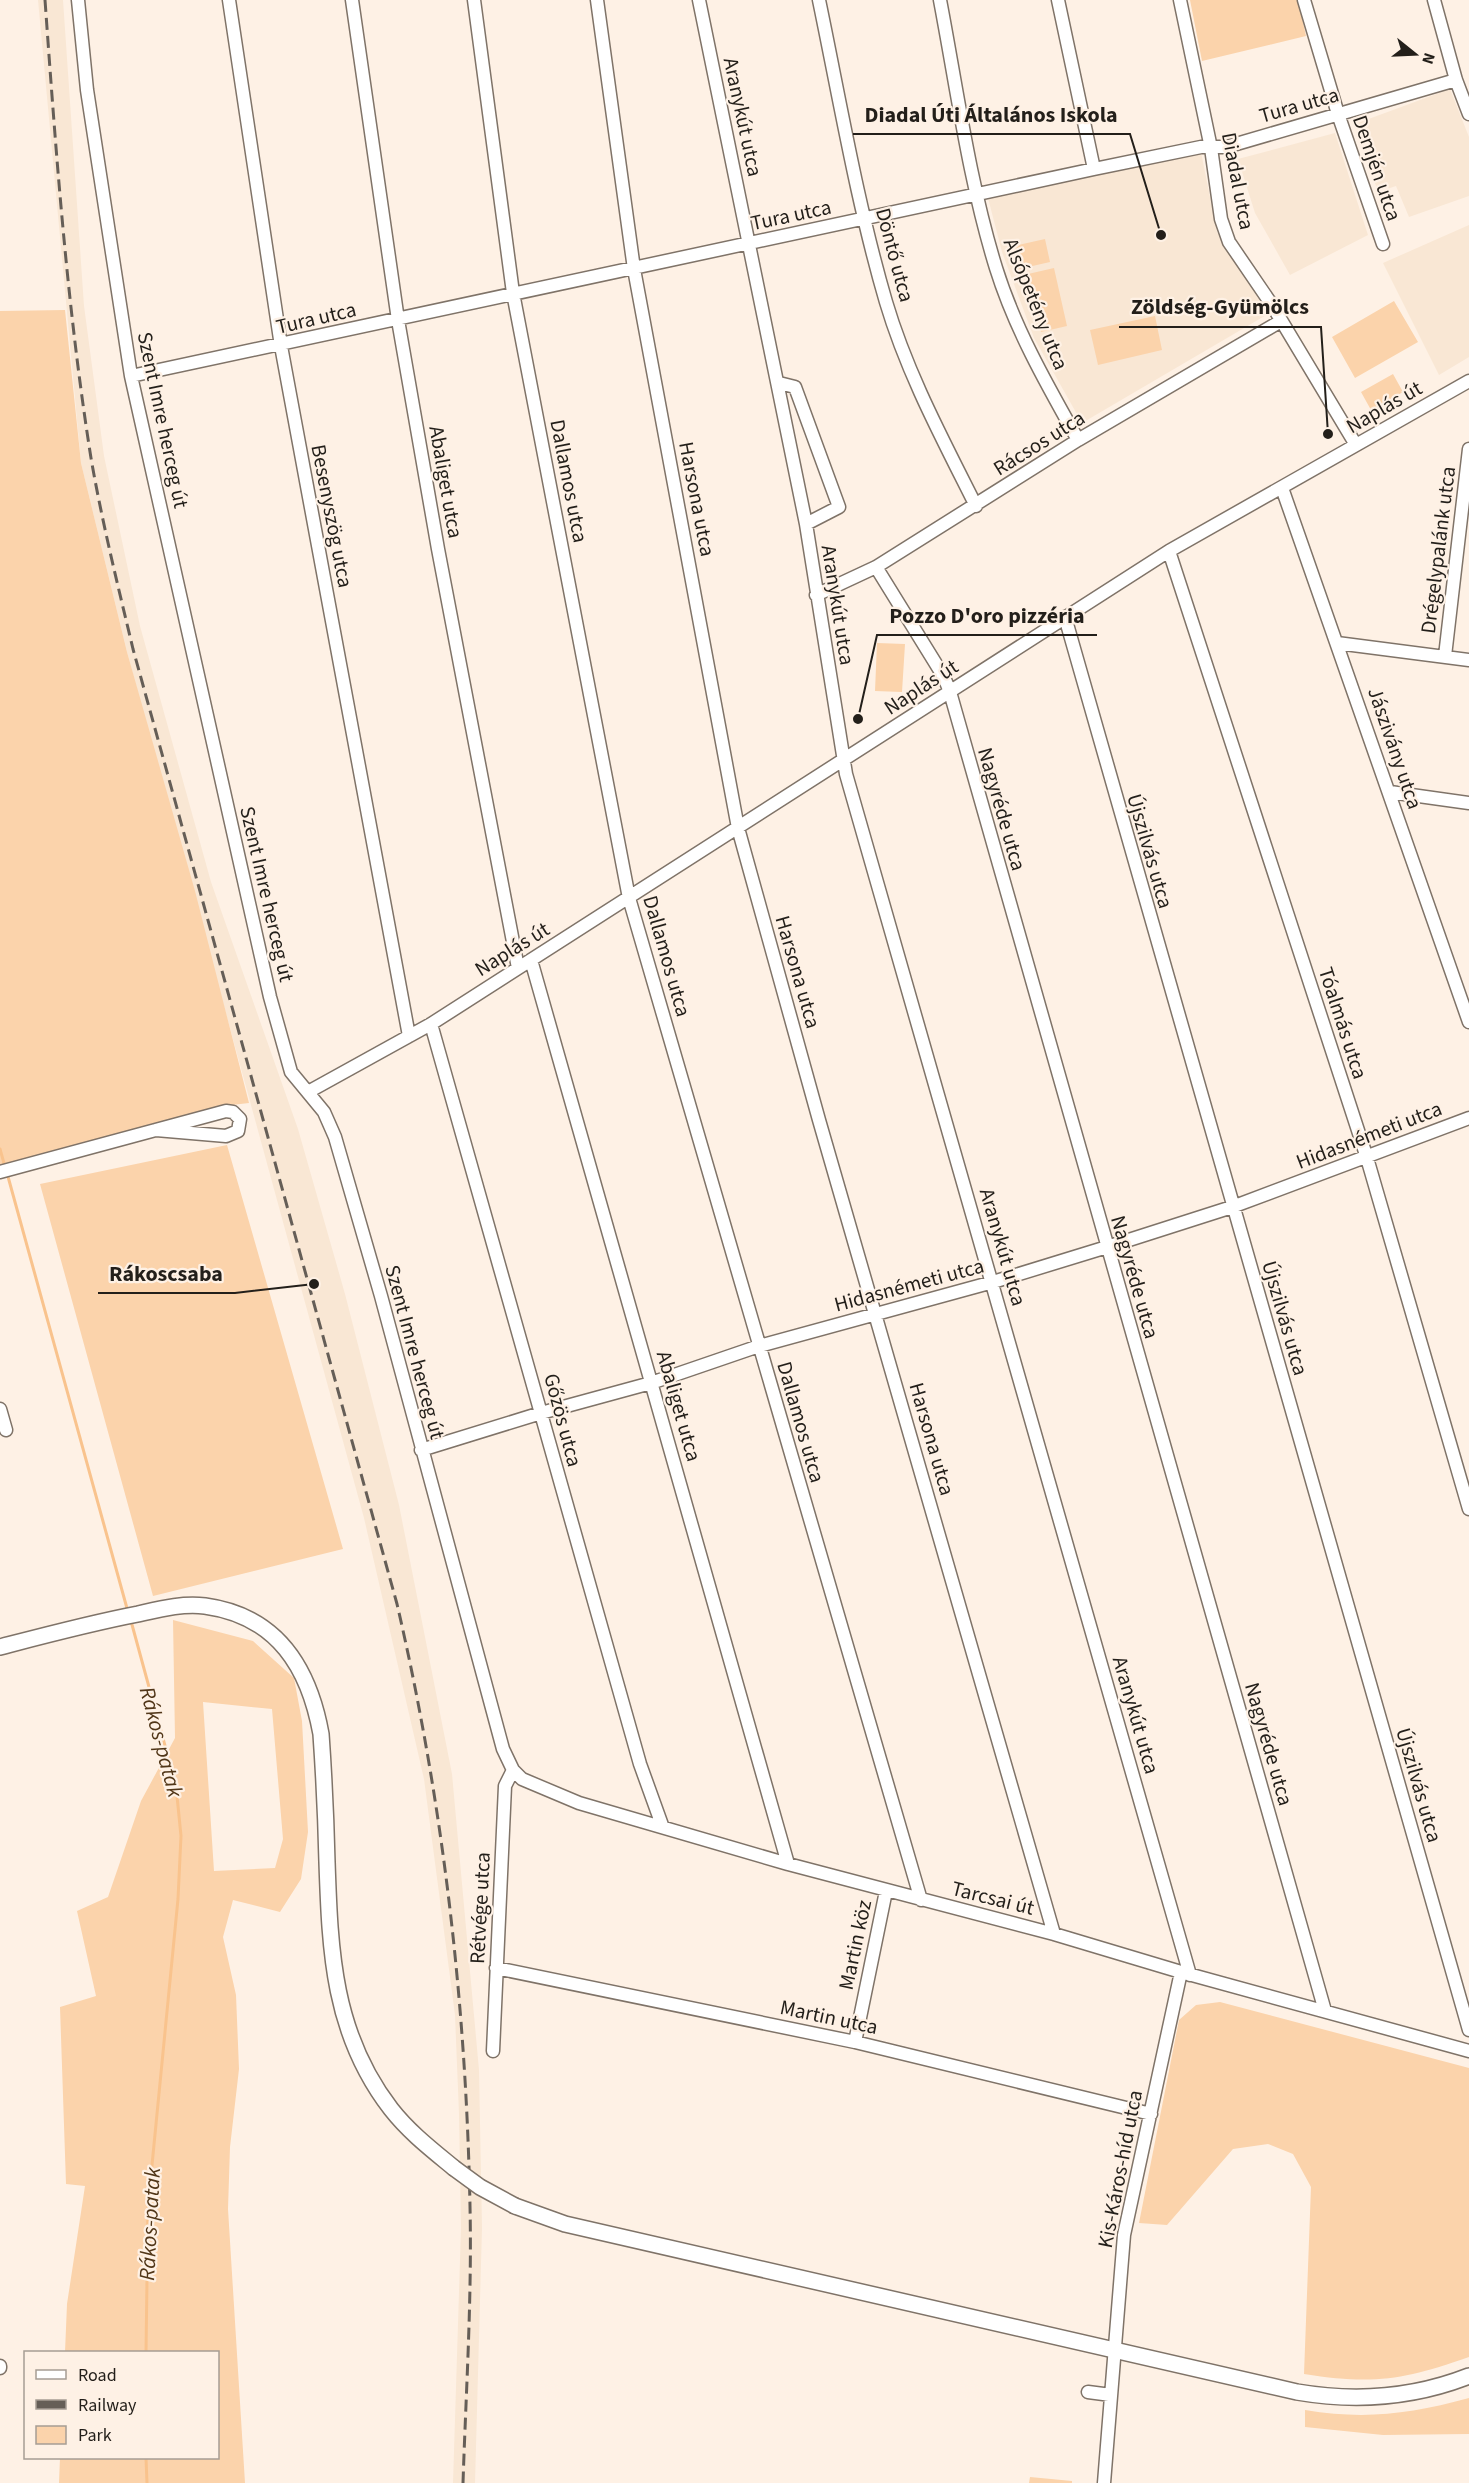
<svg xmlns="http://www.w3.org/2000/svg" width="1469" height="2483" viewBox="0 0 1469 2483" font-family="'Source Sans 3',sans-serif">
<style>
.built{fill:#f9e7d4}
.green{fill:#fbd3ab;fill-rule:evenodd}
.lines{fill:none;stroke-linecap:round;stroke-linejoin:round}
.stream{stroke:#f9c38d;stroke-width:3}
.minor-casing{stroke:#7f7368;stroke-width:15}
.major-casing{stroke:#7f7368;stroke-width:18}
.minor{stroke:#fff;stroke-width:12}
.major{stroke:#fff;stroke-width:15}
.rail{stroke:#655e57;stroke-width:3;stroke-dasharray:12 6;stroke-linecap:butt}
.major-bridge-casing{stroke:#7f7368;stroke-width:18;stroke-linecap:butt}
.major-bridge{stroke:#fff;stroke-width:15}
.labels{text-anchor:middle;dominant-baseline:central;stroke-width:4.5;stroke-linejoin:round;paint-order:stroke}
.street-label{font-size:21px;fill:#231f1a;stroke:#fef1e5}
.water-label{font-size:22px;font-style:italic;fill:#513618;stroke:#fef1e5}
.leader{fill:none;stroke:#231f1a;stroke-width:2}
.callout-dot{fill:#231f1a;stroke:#fef1e5;stroke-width:2}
.callout-label{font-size:22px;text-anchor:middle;font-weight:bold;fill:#231f1a;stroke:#fef1e5;stroke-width:4.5;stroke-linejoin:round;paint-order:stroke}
</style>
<rect width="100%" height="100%" fill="#fef1e5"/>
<path class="built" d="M38,0H63L84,306L104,456L140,626L211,882L298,1129L345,1294L399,1505L452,1774L479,2070L482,2228L475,2483H453L461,2228L459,2114L455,2015L424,1779L364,1518L127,652L81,463Z
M1450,89L1469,137V196L1409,217L1396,186L1378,192L1355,124Z
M1335,133L1368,235L1290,275L1255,213L1238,159Z
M1201,152L1217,232L1268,314L1082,423L1034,338L1002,252L988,198Z
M1469,225V357L1439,375L1383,263Z"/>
<path class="green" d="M1190,0H1298L1306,36L1202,61Z
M1045,239L1050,262L1015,270L1009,247Z
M1054,268L1067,326L1041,332L1028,274Z
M1394,301L1418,342L1355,378L1332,337Z
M65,310L81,463L127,652L195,891L249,1103L223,1106L0,1168V311Z
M1155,316L1162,350L1098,365L1090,330Z
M1393,374L1403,392L1371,410L1361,392Z
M877,643L905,644L902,692L875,691Z
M227,1145L343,1549L153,1596L40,1184Z
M173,1620L253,1641L294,1678L302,1721L308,1832L301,1879L280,1912L233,1900L223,1937L236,1995L239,2069L230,2147L228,2209L245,2483H59L60,2458H218V2352H65L67,2304L85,2186L66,2184L60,2007L96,1996L77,1911L108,1897L141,1801L175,1738ZM203,1702L272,1709L283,1839L275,1868L214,1871Z
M1220,2002L1469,2068V2357C1404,2380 1373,2385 1304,2374L1311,2187L1293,2154L1268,2144L1233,2149L1167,2225L1139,2223L1179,2020L1196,2005Z
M1469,2398V2434L1383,2435L1305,2427V2410C1365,2420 1410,2414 1469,2398Z
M1030,2477L1072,2481V2483H1029Z"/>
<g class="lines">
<path class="stream" d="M0,1149L5,1167
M7,1173L128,1612
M131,1621L176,1786L181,1836L178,1899L148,2206L146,2352
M146,2458L147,2483"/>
<g class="minor-casing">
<path id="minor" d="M78,0L87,90L131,376L270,997L291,1072L324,1112L335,1137L381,1296L503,1749L513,1770L522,1779L579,1803L788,1864L1054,1934L1181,1972L1469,2051
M229,0L281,346L409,1036
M352,0L398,320L438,549L518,968
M474,0L513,293L629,898L921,1900
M597,0L634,269L738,828L819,1120L1054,1934
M699,0L806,524L846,774L1190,1975
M819,0C840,101 857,203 886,302C907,373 943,440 976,506
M940,0C957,89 969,181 996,268C1015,329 1047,385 1078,440
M1058,0L1094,169
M1180,0L1211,148L1221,219L1229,242L1272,305L1356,445
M1304,0L1338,114L1383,244
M1434,0L1456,80L1469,114
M131,376L1094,169L1201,147H1226L1456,80
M779,383L795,387L839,507L806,524
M1282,488L1469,1022
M1169,551L1367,1158L1469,1509
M876,567L944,677L950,692L1325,2011
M816,595L876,567L1078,440L1281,321
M1065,617L1469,2030
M1337,643L1469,660
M1445,656L1469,449
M1390,792L1469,803
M531,960L788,1864
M431,1024L640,1764L662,1825
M308,1092L431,1024L1169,551L1469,381
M0,1172L226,1111L233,1112L240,1119L238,1131L226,1136L156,1130
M0,1409L6,1430
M421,1450L541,1413L651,1383L759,1346L993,1282L1107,1247L1232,1207L1469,1118
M496,1968L855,2042L1151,2114
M855,2042L886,1891
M493,2051L505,1786L513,1770
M0,2366V2368
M1088,2392L1111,2395
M1104,2483L1124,2235L1181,1972"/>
</g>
<g class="major-casing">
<path id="major" d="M0,1647C46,1635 91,1623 138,1614C160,1609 183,1603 205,1606C278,1616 309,1668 321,1734C324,1777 326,1819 327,1862C330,1952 333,2034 391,2109C409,2132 431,2149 454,2168
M515,2206L565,2224L1297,2392C1356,2402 1413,2398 1469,2376"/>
</g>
<use href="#minor" class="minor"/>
<use href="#major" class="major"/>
<path class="rail" d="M45,0C56,153 67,307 91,458C102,522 118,586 133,649L397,1604C443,1802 466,2003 470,2206C472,2298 466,2391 463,2483"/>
<g class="major-bridge-casing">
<path id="major-bridge" d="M454,2168L480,2187L515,2206"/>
</g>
<use href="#major-bridge" class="major-bridge"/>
</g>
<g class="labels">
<g class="street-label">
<text transform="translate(1299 105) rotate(-16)">Tura utca</text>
<text transform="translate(743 117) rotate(78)">Aranykút utca</text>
<text transform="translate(1377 168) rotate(71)">Demjén utca</text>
<text transform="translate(1238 181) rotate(79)">Diadal utca</text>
<text transform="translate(791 215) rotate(-12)">Tura utca</text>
<text transform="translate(895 255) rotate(75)">Döntő utca</text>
<text transform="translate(1036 304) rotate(68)">Alsópetény utca</text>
<text transform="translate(316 318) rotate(-13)">Tura utca</text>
<text transform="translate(1384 407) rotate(-30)">Naplás út</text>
<text transform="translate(163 420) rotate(78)">Szent Imre herceg út</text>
<text transform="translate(1039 443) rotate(-32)">Rácsos utca</text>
<text transform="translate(569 481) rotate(79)">Dallamos utca</text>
<text transform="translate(446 482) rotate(80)">Abaliget utca</text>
<text transform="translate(697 499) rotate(79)">Harsona utca</text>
<text transform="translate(332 516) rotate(79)">Besenyszög utca</text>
<text transform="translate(1438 550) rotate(-83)">Drégelypalánk utca</text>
<text transform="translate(838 605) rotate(81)">Aranykút utca</text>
<text transform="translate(921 687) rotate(-33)">Naplás út</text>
<text transform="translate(1395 748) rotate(71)">Jászivány utca</text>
<text transform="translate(1002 809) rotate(74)">Nagyréde utca</text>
<text transform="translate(1150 851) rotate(74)">Újszilvás utca</text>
<text transform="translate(267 894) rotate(77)">Szent Imre herceg út</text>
<text transform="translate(512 949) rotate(-32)">Naplás út</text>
<text transform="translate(667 956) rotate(74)">Dallamos utca</text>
<text transform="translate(798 972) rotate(74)">Harsona utca</text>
<text transform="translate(1343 1023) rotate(72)">Tóalmás utca</text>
<text transform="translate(1369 1135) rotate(-21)">Hidasnémeti utca</text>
<text transform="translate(1003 1247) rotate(74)">Aranykút utca</text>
<text transform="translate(1135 1277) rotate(74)">Nagyréde utca</text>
<text transform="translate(909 1285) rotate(-15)">Hidasnémeti utca</text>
<text transform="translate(1285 1318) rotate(74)">Újszilvás utca</text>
<text transform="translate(415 1352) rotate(75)">Szent Imre herceg út</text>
<text transform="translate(679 1406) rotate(74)">Abaliget utca</text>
<text transform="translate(563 1420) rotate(75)">Gőzös utca</text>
<text transform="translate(801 1422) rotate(74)">Dallamos utca</text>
<text transform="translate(932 1439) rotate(74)">Harsona utca</text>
<text transform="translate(1136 1715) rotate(74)">Aranykút utca</text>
<text transform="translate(1269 1744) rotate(74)">Nagyréde utca</text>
<text transform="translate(1419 1785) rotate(74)">Újszilvás utca</text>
<text transform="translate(993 1898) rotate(14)">Tarcsai út</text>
<text transform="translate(480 1908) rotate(-87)">Rétvége utca</text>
<text transform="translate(855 1945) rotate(-78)">Martin köz</text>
<text transform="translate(829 2017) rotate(12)">Martin utca</text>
<text transform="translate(1120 2169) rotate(-79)">Kis-Káros-híd utca</text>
</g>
<g class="water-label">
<text transform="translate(161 1742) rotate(75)">Rákos-patak</text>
<text transform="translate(150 2224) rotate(-87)">Rákos-patak</text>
</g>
</g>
<path class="leader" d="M1161 235L1130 134H853M1328 434L1321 327H1119M858 719L877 635H1097M314 1284L235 1293H98"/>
<g class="callout-dot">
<circle cx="1161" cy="235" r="6"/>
<circle cx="1328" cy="434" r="6"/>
<circle cx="858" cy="719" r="6"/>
<circle cx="314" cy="1284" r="6"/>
</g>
<g class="callout-label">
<text x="991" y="122">Diadal Úti Általános Iskola</text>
<text x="1220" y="314">Zöldség-Gyümölcs</text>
<text x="987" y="623">Pozzo D'oro pizzéria</text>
<text x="166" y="1281">Rákoscsaba</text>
</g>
<rect x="24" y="2351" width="195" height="108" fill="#fef1e5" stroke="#a69d94" stroke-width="1.5"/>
<rect x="36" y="2370" width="30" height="9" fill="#ffffff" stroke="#a69d94" stroke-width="1.5"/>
<text x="78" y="2381" font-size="18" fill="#231f1a">Road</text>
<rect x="36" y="2400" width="30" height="9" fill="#655e57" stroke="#a69d94" stroke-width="1.5"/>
<text x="78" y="2411" font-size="18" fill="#231f1a">Railway</text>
<rect x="36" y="2426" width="30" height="18" fill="#fbd3ab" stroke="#a69d94" stroke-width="1.5"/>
<text x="78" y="2441" font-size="18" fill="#231f1a">Park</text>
<g transform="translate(1415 54) rotate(108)" stroke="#fef1e5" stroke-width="4.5" paint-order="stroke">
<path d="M0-4.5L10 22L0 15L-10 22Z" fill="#231f1a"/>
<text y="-9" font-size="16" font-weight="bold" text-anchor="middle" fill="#231f1a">N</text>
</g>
</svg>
